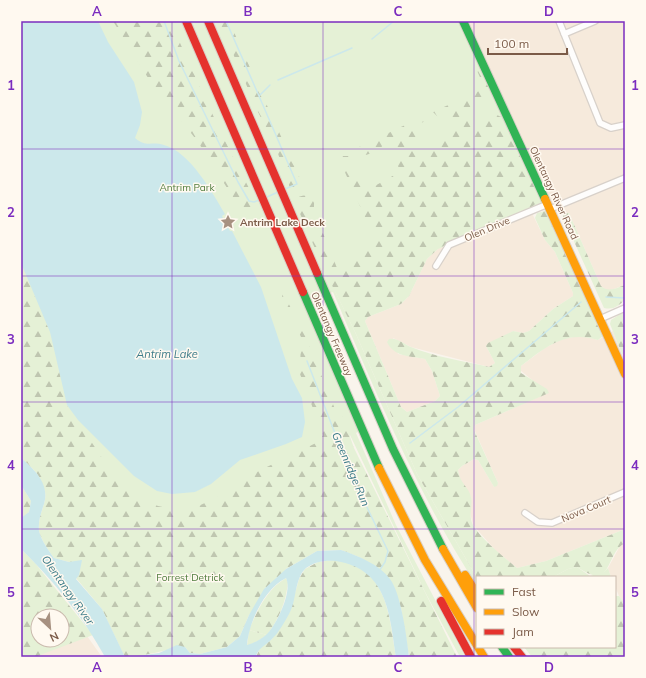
<svg xmlns="http://www.w3.org/2000/svg" width="646" height="678" viewBox="0 0 646 678" font-family="Mulish,sans-serif">
<style>
.residential{fill:#f6eadc;fill-rule:evenodd}
.green{fill:#e5f1d6}
.forest{fill:url(#forest-firs);fill-rule:evenodd}
.water{fill:#cce8eb;fill-rule:evenodd}
.lines{fill:none;stroke-linecap:round;stroke-linejoin:round}
.stream{stroke:#cce8eb;stroke-width:1.5}
.street-casing{stroke:#d8d1ca;stroke-width:8}
.fast-casing{stroke:#d9d0c8;stroke-width:10}
.slow-casing{stroke:#d9d0c8;stroke-width:10}
.jam-casing{stroke:#d9d0c8;stroke-width:10}
.street{stroke:#fefdfc;stroke-width:5.5}
.fast{stroke:#30b455;stroke-width:8}
.slow{stroke:#ff9f0a;stroke-width:8}
.jam{stroke:#e5322d;stroke-width:8}
.grid{fill:none;stroke:#7b2cbf;stroke-width:1;stroke-opacity:0.55}
.labels{text-anchor:middle;dominant-baseline:central;stroke-width:3;stroke-linejoin:round;paint-order:stroke}
.park-label{font-size:10px;fill:#4f7c3c;stroke:#fff9f0}
.street-label{font-size:10px;fill:#7b5b48;stroke:#fff9f0}
.poi-label{font-size:10px;font-weight:bold;fill:#7b5b48;stroke:#fff9f0;text-anchor:start}
.water-label{font-size:11px;font-style:italic;fill:#3d7c89;stroke:#fff9f0}
.neatline{fill:none;stroke:#7b2cbf;stroke-width:1.5}
.grid-label{font-size:13px;text-anchor:middle;font-weight:bold;fill:#7b2cbf}
</style>
<defs>
<pattern id="forest-firs" width="22" height="20" patternUnits="userSpaceOnUse"><rect width="22" height="20" fill="#e5f1d6"/><path d="M5 1l3.5 6h-7zM16 11l3.5 6h-7z" fill="#bfc6b0"/></pattern>
</defs>
<rect width="100%" height="100%" fill="#f9f4ec"/>
<path class="residential" d="M463,21H625V285L611,290H606L601,286L569,213H564L548,204Z
M530,209L545,240L555,252L573,293V296L553,309L529,331L523,333L513,331L486,346L495,363L489,367L411,347L393,338L398,354L425,359L432,371L440,396L435,401L407,412L401,407L365,321L368,317L401,304L409,296L427,259L439,248Z
M613,331L622,354H625V529L546,561L517,568L496,551L473,525L470,512L471,497L460,480L458,470L462,466L474,459L478,460L494,487L498,483L474,429L475,425L548,393L520,370L521,366L545,348L560,340L573,337H588L598,340Z
M625,543V604L619,596L615,586V577H611L608,568L620,546Z
M35,563L102,657H21ZM38,616H62V640H38Z"/>
<path class="green" d="M21,21H463L548,204L335,291L356,334L417,474L477,578V586C417,494 376,392 333,292L307,302L362,430L356,433L396,525L465,657H460L425,592L350,435L125,657L35,470L21,458Z
M577,567L590,576L604,572L608,568L611,577H553L568,569Z
M249,630L267,635L258,641L247,646Z"/>
<path class="forest" d="M113,21H170L222,135L258,206L245,209L236,202L198,142L177,115L161,99Z
M219,21H229L302,183L301,186L290,188L275,145L258,112Z
M475,60L477,61L498,106L496,109L490,99L485,97L473,103L470,107L473,121L479,122L497,115L501,117L538,193V201L530,209L439,248L427,259L409,296L401,304L368,317L365,321L401,407L407,412L435,401L440,396L432,371L425,359C410,356 394,357 387,342L389,339C397,337 404,344 411,347C435,357 464,361 489,367L495,363L486,346L488,343L513,331L523,333L529,331L553,309L573,296V293L555,252L545,240L535,218L537,213L545,211L548,212L603,336L598,340C565,330 546,347 521,366V373L547,389L549,393L475,425L474,430L498,483L497,486L494,487L478,460L474,459L462,466L458,470C460,484 469,487 471,497C473,506 468,516 473,525C481,539 504,557 517,568L546,561L625,529V543C604,554 614,592 577,567L568,569L553,577L477,578L417,474L356,334L323,267L295,202C297,195 305,195 312,196L314,203V211L337,268L340,270L348,266L373,245L375,240L340,161L342,156H348L362,187L365,189L371,188L398,173L400,170L394,158L396,140H391C380,147 366,162 352,152L355,149L426,115L429,117L428,120L421,123L418,127L420,131L414,146L417,155L420,158C427,154 430,149 435,145C444,138 461,133 452,119L437,116L433,112L485,88L473,62Z
M564,213H569L601,286C609,293 616,288 625,285V300C618,306 614,310 604,308L563,217Z
M21,263L50,332L67,405L106,464L128,487L145,500L158,506L172,509L196,507L216,498L242,479L320,441L323,435L300,374L301,337L282,296L283,293L305,335L337,414L343,417L354,448L457,657H409L401,608L380,569L359,557L341,550L317,551L286,569L249,615L240,636L227,647L200,654L190,653L185,647C164,649 147,657 125,657L102,609L76,578L69,562L54,558C49,551 41,540 39,531C38,521 41,513 44,504C50,484 35,470 21,458Z
M625,311L624,338L625,354H622L610,324L611,320Z
M21,485L31,501L29,512L22,518Z
M21,549L35,563L93,635L35,657H21ZM38,616H62V640H38Z
M333,560C339,561 346,562 351,564C389,577 390,624 396,657H256L260,648L272,639L290,611L299,579L305,569L318,562Z
M286,578L288,582C286,602 279,619 267,635L249,630C257,611 267,589 286,578Z
M615,596H619L625,604V657H532L524,647H615Z"/>
<path class="water" d="M21,21H98L108,42L134,82L142,112L140,125L135,138C147,148 151,141 164,145C190,152 212,192 225,214L222,216L230,231H232L261,287L292,379L302,398L305,422L302,437L286,444L240,460L211,484L195,492L172,494L157,491L134,476L78,420L67,405L50,332L21,263Z
M21,458C35,470 50,484 44,504C41,513 38,521 39,531C41,540 49,551 54,558L69,562L82,560L79,575L76,579L102,609L125,657H105C84,618 53,580 21,549V518L29,512L31,501L21,485Z
M341,550C358,556 379,564 390,579C401,593 407,639 409,657H396C390,617 388,572 341,562C330,559 315,561 306,568C294,579 297,601 289,614C284,623 279,632 272,639C266,645 257,649 256,657H130L159,653L177,645L185,647L190,653L200,654L227,647L240,636L249,615L264,589L286,569L317,551ZM286,578C293,591 276,626 266,635C260,640 254,643 247,645C249,622 264,589 286,578Z"/>
<g class="lines">
<path class="stream" d="M164,21L179,61L238,182L249,201L254,202L259,200
M226,21L259,96
M372,39L394,21
M278,80L352,48
M270,85L259,96L297,184L285,189
M267,197L278,192
M606,297L625,298
M307,361L350,472L388,551L385,562L379,571
M410,443L458,407L581,302"/>
<g class="street-casing">
<path id="street" d="M559,21L600,123L611,128L625,125
M564,34L595,21
M550,209L625,178
M436,266L449,245L548,204
M600,319L625,308
M525,513L538,522L552,523L625,492"/>
</g>
<g class="fast-casing">
<path id="fast" d="M463,21L545,199
M317,273L393,449L443,549
M303,292L379,468
M502,647L509,657"/>
</g>
<g class="slow-casing">
<path id="slow" d="M545,199L625,374
M379,468L425,560L484,657
M443,549L477,608
M465,575L477,594"/>
</g>
<g class="jam-casing">
<path id="jam" d="M186,21L303,292
M208,21L317,273
M441,601L471,657
M514,647L522,657"/>
</g>
<use href="#street" class="street"/>
<use href="#fast" class="fast"/>
<use href="#slow" class="slow"/>
<use href="#jam" class="jam"/>
</g>
<path class="grid" d="M172,21V657M323,21V657M474,21V657M21,149H625M21,276H625M21,402H625M21,529H625"/>
<defs>
<g id="sight-bare" transform="scale(1.2)"><path d="M0-6L1.8-2.2L6-1.7L2.9 1.2L3.7 5.4L0 3.3L-3.7 5.4L-2.9 1.2L-6-1.7L-1.8-2.2Z" fill="#a79181" stroke="#fff9f0" stroke-width="2.5" paint-order="stroke"/></g>
</defs>
<g fill-rule="evenodd">
<use href="#sight-bare" x="228" y="222"/>
</g>
<g class="labels">
<g class="park-label">
<text x="187" y="187">Antrim Park</text>
<text x="190" y="577">Forrest Detrick</text>
</g>
<g class="street-label">
<text transform="translate(554 193) rotate(65)">Olentangy River Road</text>
<text transform="translate(487 229) rotate(-23)">Olen Drive</text>
<text transform="translate(332 334) rotate(67)">Olentangy Freeway</text>
<text transform="translate(586 509) rotate(-23)">Nova Court</text>
</g>
<g class="poi-label">
<text x="240" y="222">Antrim Lake Deck</text>
</g>
<g class="water-label">
<text x="167" y="354">Antrim Lake</text>
<text transform="translate(351 469) rotate(67)">Greenridge Run</text>
<text transform="translate(68 590) rotate(55)">Olentangy River</text>
</g>
</g>
<rect width="646" height="678" fill="none" stroke="#fff9f0" stroke-width="44"/>
<rect x="476" y="576" width="140" height="72" fill="#fff9f0" stroke="#cabaad"/>
<rect x="484" y="589" width="20" height="6" fill="#30b455" stroke="#cabaad"/>
<text x="512" y="596" font-size="12" fill="#7b5b48">Fast</text>
<rect x="484" y="609" width="20" height="6" fill="#ff9f0a" stroke="#cabaad"/>
<text x="512" y="616" font-size="12" fill="#7b5b48">Slow</text>
<rect x="484" y="629" width="20" height="6" fill="#e5322d" stroke="#cabaad"/>
<text x="512" y="636" font-size="12" fill="#7b5b48">Jam</text>
<g transform="translate(50 628) rotate(154)"><circle r="19" fill="#fff9f0" stroke="#cabaad"/>
<path d="M0-3L7 15L0 10L-7 15Z" fill="#a79181"/>
<text y="-6" font-size="11" font-weight="bold" text-anchor="middle" fill="#7b5b48">N</text>
</g>
<path d="M488 48v6h79v-6" fill="none" stroke="#7b5b48" stroke-width="2"/>
<text x="494" y="48" font-size="12" fill="#7b5b48" stroke="#fff9f0" stroke-width="3" paint-order="stroke">100 m</text>
<rect x="22" y="22" width="602" height="634" class="neatline"/>
<g class="grid-label">
<text x="97" y="16">A</text>
<text x="248" y="16">B</text>
<text x="398" y="16">C</text>
<text x="549" y="16">D</text>
<text x="11" y="90">1</text>
<text x="635" y="90">1</text>
<text x="11" y="217">2</text>
<text x="635" y="217">2</text>
<text x="11" y="344">3</text>
<text x="635" y="344">3</text>
<text x="11" y="470">4</text>
<text x="635" y="470">4</text>
<text x="11" y="597">5</text>
<text x="635" y="597">5</text>
<text x="97" y="672">A</text>
<text x="248" y="672">B</text>
<text x="398" y="672">C</text>
<text x="549" y="672">D</text>
</g>
</svg>
